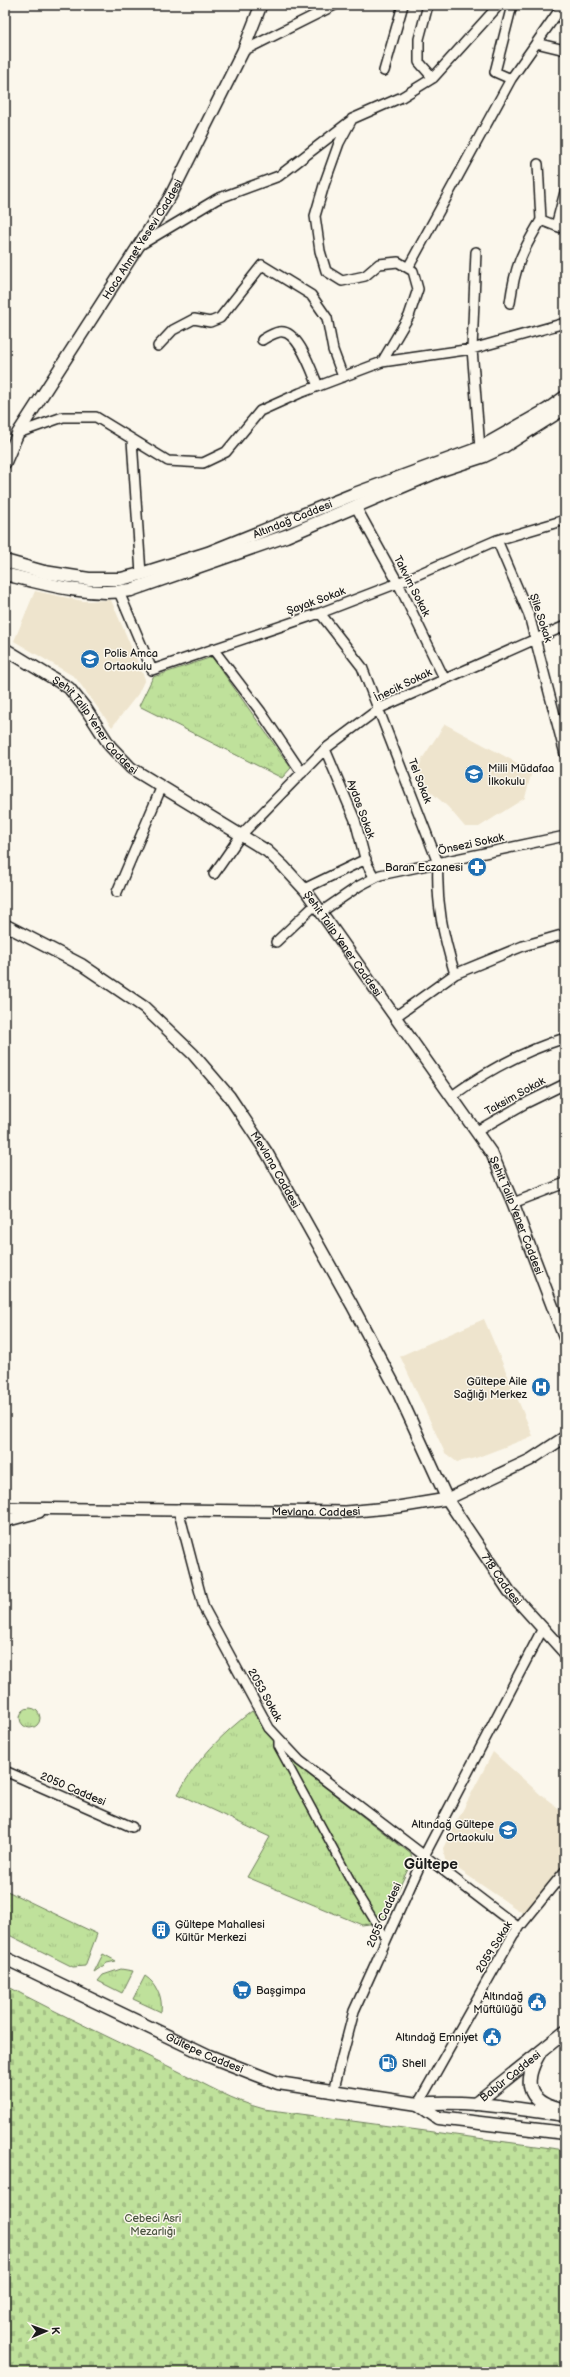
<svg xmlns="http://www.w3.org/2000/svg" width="570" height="2377" viewBox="0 0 570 2377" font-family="'Balsamiq Sans',sans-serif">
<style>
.built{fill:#eee4cd}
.grass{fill:url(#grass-tufts);stroke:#6e7e5c}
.cemetery{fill:url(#cemetery-stones);stroke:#6e7e5c}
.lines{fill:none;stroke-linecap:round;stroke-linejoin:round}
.pedestrian-casing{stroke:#1c1c1c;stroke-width:10}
.minor-casing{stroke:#1c1c1c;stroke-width:12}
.tertiary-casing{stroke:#1c1c1c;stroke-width:14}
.secondary-casing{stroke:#1c1c1c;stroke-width:15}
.pedestrian{stroke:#fbf7ec;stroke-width:7}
.minor{stroke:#fbf7ec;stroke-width:9}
.tertiary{stroke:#fbf7ec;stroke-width:11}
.secondary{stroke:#fbf7ec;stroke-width:12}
.labels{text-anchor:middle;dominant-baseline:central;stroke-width:3;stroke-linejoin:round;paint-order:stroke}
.street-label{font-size:11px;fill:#1c1c1c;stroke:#fbf7ec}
.poi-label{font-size:11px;fill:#1c1c1c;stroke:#fbf7ec;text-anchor:start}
.park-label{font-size:11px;fill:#4d5742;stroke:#fbf7ec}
.district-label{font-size:15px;font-weight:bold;fill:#1c1c1c;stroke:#fbf7ec}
</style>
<defs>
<pattern id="grass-tufts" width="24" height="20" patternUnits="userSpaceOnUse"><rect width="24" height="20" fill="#bfe19b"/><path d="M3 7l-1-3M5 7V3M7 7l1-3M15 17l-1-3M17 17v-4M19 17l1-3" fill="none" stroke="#a4c085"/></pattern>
<pattern id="cemetery-stones" width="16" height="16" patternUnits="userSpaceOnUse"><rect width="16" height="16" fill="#bfe19b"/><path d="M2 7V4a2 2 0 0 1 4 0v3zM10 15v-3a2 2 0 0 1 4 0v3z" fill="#a4c085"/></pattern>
</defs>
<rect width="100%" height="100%" fill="#fbf7ec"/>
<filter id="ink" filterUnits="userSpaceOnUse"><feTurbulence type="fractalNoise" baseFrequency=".025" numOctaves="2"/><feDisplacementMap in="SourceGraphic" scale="8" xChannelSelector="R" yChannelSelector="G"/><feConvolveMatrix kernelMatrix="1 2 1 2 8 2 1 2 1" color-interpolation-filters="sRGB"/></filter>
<g filter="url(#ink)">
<path class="built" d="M35,591L83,601L111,600L145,679L138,694L112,727L75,677L14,641Z
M445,724L532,771L525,798L479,827H465L448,807L415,778L422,759Z
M484,1319L533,1436L473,1459L457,1462L445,1453L400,1356Z
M493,1752L541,1795L565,1813V1863L524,1914L445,1860L443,1848Z"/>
<path class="grass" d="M212,657L291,768L282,778L139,706L153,677Z
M20 1718a10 10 0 1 1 20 0a10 10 0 1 1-20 0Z
M252,1711L287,1758L411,1854L412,1861L385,1917L377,1923L362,1925L247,1877L270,1837L178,1794C196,1760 222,1734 252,1711Z
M5,1890L97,1934L85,1966L73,1967L5,1933Z
M103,1954L116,1961L107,1963L94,1972Z
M121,1969L133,1971L122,1993L98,1981L103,1975Z
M145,1976C157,1984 163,1997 161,2012L133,1999Z"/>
<path class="cemetery" d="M5,1985C62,2016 120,2042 178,2071C207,2085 233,2101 264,2109L565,2150V2372H5Z"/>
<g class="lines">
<g class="pedestrian-casing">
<path id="pedestrian" d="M278,1738V1746L358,1894L386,1940"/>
</g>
<g class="minor-casing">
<path id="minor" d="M428,5L419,39V62L433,78
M536,43L565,50
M243,51L335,5
M384,71L403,5
M511,79L495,72L512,5
M538,164L541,220L556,226
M565,192L556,226L565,229
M140,245L217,199L279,176L349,122
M476,252L472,349L480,448
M408,268L511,79L563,5
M510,303C515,265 522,252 541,220
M262,340C267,337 273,333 279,332C298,328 312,372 318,386
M158,346L173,330L194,319L210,322L220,318L262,265L311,295L327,318L333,350L343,377
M382,362L409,316L418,289L413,271L398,262L379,264L365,276L342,281L326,271L320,251L315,216L324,185L339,143L352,119L402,97L433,78L499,5
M18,433L63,417H96L168,461L203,463L226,452L260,411L300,393L382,362L472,349L565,323
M132,440L141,574
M356,507L398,583L444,678
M497,540L529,615L565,754
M119,592L152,670L320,613L398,583L497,540L565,520
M320,613L362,667L438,863C436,903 443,935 455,974
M213,649L261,712L302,773
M325,749L355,820L366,862L374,877
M214,874L241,835L325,749L380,708L565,626
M304,889L366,859
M117,892L162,786
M321,912L359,886L380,875L565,836
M276,942L315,905
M395,1017L455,974L523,946L565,934
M452,1096C486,1071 524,1051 565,1038
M477,1131L524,1104L565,1084
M513,1203L565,1183
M178,1509L204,1608L269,1728L300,1761L519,1928
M5,1771L132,1827
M333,2092L354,2011L424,1856L543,1628
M418,2104L513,1935L565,1871"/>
</g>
<g class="tertiary-casing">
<g id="tertiary">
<path id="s1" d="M5,463L18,433L170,197L243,51L261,5"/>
<path id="s2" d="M5,649L69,688L86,709L110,746L131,768L267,851L283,866L306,891L492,1154L513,1203L565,1339"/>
<path id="s3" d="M5,925L82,965L144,1007L193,1054L229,1096L267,1153L352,1305L397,1390L447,1499L509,1591L565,1653"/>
<path id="s4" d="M5,1508L346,1512L398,1507L447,1499L530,1460L565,1437"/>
<path d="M5,1521L39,1512"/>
</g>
</g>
<g class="secondary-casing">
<g id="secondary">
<path id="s5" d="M5,561L44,572L89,579H121L141,574L208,553L352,495L480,448L547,410L565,397"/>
<path d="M5,574C45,584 89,597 131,590L286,536L441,470L484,456L503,447L565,408"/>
<path id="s6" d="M5,1958L209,2056L278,2083L418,2104C467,2099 517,2109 565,2115"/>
<path d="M539,2054C524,2080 525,2101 558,2109"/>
<path d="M418,2104L438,2118L565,2133"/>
<path id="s7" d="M475,2104L565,2032"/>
</g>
</g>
<use href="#pedestrian" class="pedestrian"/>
<use href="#minor" class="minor"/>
<use href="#tertiary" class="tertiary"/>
<use href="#secondary" class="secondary"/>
</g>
</g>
<defs>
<g id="school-disc" transform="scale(1)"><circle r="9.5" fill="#1f6fb2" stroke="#fbf7ec"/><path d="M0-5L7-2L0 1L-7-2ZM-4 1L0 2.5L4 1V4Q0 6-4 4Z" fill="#fff"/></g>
<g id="pharmacy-disc" transform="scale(1)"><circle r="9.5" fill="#1f6fb2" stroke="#fbf7ec"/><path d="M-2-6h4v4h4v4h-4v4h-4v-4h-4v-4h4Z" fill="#fff"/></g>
<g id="hospital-disc" transform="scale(1)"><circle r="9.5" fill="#1f6fb2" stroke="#fbf7ec"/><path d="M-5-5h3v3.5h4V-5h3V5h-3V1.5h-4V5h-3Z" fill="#fff"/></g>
<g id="building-disc" transform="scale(1)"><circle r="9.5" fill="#1f6fb2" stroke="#fbf7ec"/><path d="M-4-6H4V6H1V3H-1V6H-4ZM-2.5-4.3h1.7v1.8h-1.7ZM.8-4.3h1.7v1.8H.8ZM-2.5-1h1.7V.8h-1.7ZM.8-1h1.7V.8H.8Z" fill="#fff"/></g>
<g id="supermarket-disc" transform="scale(1)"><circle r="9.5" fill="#1f6fb2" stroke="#fbf7ec"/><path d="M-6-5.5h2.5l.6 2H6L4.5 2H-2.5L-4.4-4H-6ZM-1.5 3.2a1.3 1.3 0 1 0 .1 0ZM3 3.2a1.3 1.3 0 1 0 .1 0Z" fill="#fff"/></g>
<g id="civic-disc" transform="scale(1)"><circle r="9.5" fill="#1f6fb2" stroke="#fbf7ec"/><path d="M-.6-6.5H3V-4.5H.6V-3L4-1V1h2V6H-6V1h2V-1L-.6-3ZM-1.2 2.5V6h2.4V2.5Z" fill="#fff"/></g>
<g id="fuel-disc" transform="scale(1)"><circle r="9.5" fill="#1f6fb2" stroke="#fbf7ec"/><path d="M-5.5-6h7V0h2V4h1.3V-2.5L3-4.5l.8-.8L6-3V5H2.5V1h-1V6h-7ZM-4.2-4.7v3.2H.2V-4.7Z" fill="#fff"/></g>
</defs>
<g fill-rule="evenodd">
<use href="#school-disc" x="90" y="659"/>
<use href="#school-disc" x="474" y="774"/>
<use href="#pharmacy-disc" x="477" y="867"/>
<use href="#hospital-disc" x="541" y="1387"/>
<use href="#school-disc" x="508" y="1830"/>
<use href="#building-disc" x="161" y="1930"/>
<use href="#supermarket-disc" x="242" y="1990"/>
<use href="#civic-disc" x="537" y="2002"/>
<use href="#civic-disc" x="492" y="2037"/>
<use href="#fuel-disc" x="388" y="2063"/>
</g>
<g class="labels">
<g class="street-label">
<text stroke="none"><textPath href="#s1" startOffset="263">Hoca Ahmet Yesevi Caddesi</textPath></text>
<text stroke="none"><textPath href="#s5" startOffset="300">Altındağ Caddesi</textPath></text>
<text transform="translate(412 586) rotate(63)">Takvim Sokak</text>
<text transform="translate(316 601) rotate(-20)">Şayak Sokak</text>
<text transform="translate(541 618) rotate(72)">Şile Sokak</text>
<text transform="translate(403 685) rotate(-26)">İnecik Sokak</text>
<text stroke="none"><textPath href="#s2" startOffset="120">Şehit Talip Yener Caddesi</textPath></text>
<text transform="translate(420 781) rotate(69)">Tel Sokak</text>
<text transform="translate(361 809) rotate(70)">Aydos Sokak</text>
<text transform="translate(471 844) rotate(-12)">Önsezi Sokak</text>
<text stroke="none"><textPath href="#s2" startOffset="456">Şehit Talip Yener Caddesi</textPath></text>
<text transform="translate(515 1096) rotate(-29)">Taksim Sokak</text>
<text stroke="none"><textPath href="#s3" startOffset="372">Mevlana Caddesi</textPath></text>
<text stroke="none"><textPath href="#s2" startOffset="780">Şehit Talip Yener Caddesi</textPath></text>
<text stroke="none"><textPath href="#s4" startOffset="311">Mevlana. Caddesi</textPath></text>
<text stroke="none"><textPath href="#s3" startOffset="841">718 Caddesi</textPath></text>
<text transform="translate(265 1695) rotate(61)">2053 Sokak</text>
<text transform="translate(73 1789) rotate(23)">2050 Caddesi</text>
<text transform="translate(384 1915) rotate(-66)">2055 Caddesi</text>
<text transform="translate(494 1947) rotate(-58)">2059 Sokak</text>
<text stroke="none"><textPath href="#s6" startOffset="221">Gültepe Caddesi</textPath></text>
<text stroke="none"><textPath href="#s7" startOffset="45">Babür Caddesi</textPath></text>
</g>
<g class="poi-label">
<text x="104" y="653">Polis Amca<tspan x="104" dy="13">Ortaokulu</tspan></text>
<text x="488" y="768">Milli Müdafaa<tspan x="488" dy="13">İlkokulu</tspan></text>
<text x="463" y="867" text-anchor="end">Baran Eczanesi</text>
<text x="527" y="1381" text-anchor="end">Gültepe Aile<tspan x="527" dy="13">Sağlığı Merkez</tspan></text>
<text x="494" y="1824" text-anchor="end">Altındağ Gültepe<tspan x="494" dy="13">Ortaokulu</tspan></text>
<text x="175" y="1924">Gültepe Mahallesi<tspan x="175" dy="13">Kültür Merkezi</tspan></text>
<text x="256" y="1990">Başgimpa</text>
<text x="523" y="1996" text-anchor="end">Altındağ<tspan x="523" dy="13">Müftülüğü</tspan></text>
<text x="478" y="2037" text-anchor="end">Altındağ Emniyet</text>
<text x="402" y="2063">Shell</text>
</g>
<g class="park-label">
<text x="153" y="2218">Cebeci Asri<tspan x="153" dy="13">Mezarlığı</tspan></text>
</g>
<g class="district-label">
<text x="431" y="1864">Gültepe</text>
</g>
</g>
<rect width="570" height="2377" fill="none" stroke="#fbf7ec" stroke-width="20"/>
<rect x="10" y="10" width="550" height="2357" fill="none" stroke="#1c1c1c" stroke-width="1.5" filter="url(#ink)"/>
<g transform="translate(46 2331) rotate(88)" stroke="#fbf7ec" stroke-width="3" paint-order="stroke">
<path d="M0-3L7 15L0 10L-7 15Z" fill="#1c1c1c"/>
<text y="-6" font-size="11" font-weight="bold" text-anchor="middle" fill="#1c1c1c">K</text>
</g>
</svg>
